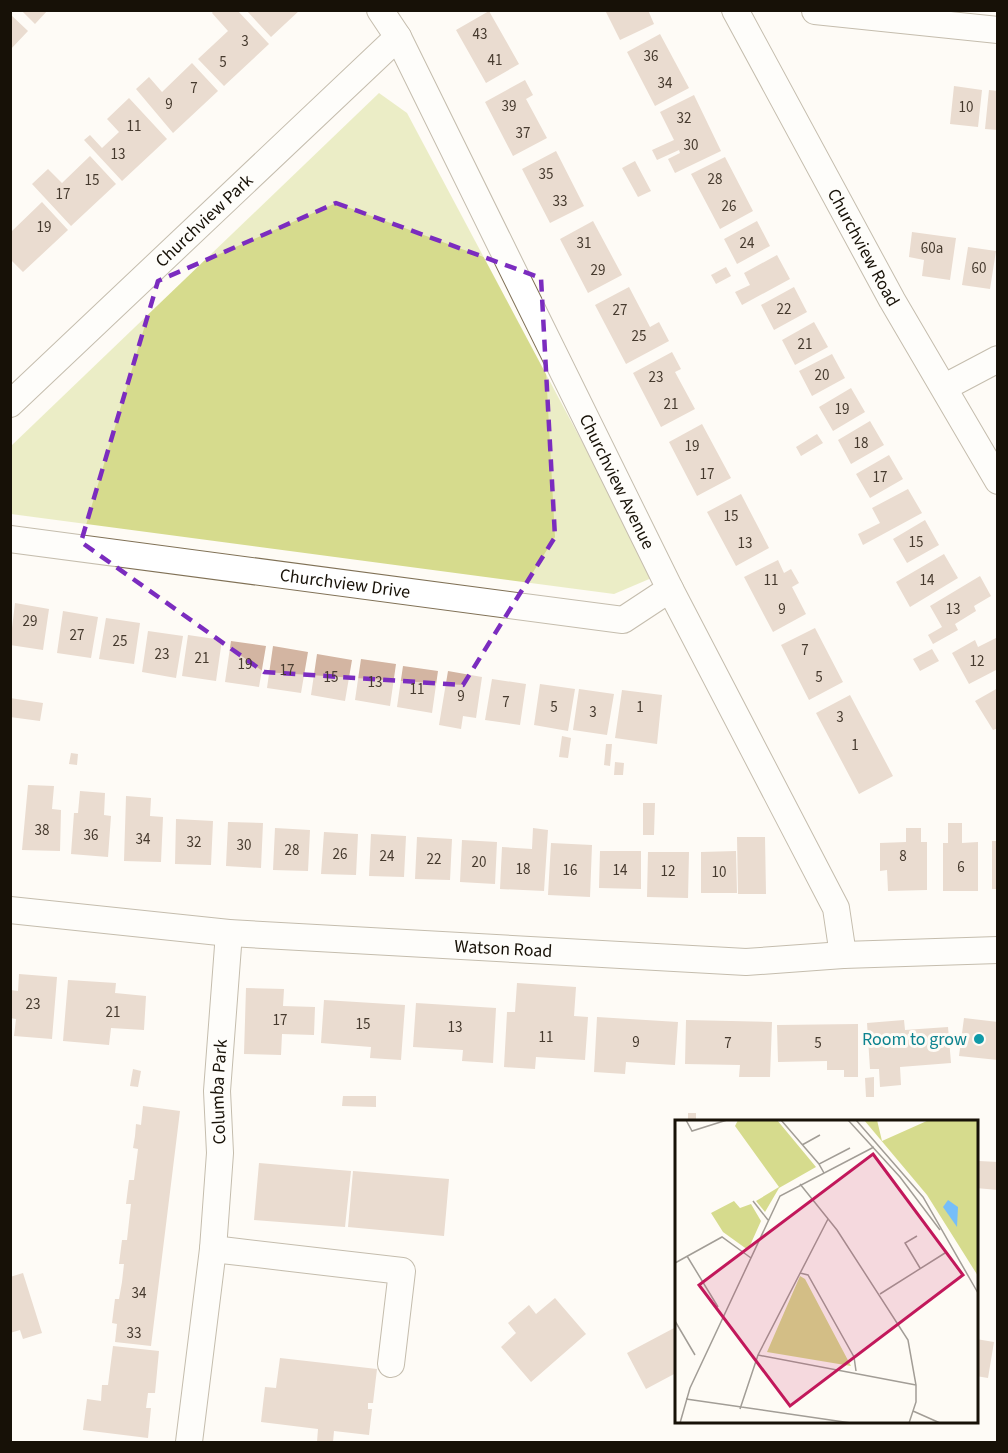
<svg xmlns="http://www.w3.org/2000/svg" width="1008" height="1453" viewBox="0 0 1008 1453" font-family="'Source Sans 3',sans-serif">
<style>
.green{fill:#d6db8d}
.building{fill:#d3b5a2}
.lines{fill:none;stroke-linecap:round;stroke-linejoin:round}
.minor-casing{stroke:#807156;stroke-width:28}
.minor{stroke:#fff;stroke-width:26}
.marked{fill:none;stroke:#7b2cbf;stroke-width:4.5;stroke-dasharray:12 8;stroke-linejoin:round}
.culture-dot{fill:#0f9aa8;stroke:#fefbf5;stroke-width:2}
.labels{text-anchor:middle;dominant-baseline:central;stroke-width:6;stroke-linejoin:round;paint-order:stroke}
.number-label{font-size:15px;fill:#463a2e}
.street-label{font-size:18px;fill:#171107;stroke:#fefbf5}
.culture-label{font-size:18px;fill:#0d838f;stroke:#fefbf5;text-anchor:end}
.inset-road{fill:none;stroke:#a29d96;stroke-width:1.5}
.view{fill:#c2185b;fill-opacity:0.15;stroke:#c2185b;stroke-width:3}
.inset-edge{fill:none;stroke:#171107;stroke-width:3}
</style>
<rect width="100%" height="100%" fill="#fefbf5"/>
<path class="green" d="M379,93L407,113L654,577L614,594L11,514V446Z"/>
<path class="building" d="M21,10H48L35,24Z
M214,10H237L269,44L224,86L198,59L228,31L212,13Z
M246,10H300L271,37Z
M605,10H648L654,24L620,40Z
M489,11L519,64L486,83L456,30Z
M10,14L28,31L10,50Z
M660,34L689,88L655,106L627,52Z
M192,63L218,91L173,133L136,89L149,77L162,92Z
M525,80L533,95L526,99L547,138L513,156L485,102Z
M954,86L982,90L978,127L950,124Z
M989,90L998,91V130L985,129Z
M694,95L721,151L675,173L668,159L680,153L679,150L657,160L652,150L674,140L660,112Z
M129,98L167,139L122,181L84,140L90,135L102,148L119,132L107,119Z
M556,151L584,206L550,223L522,169Z
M90,156L116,184L71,226L32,184L48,169L62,183Z
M725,157L753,211L720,229L691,174Z
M635,161L651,191L638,197L622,168Z
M42,202L68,230L23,272L10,259V229L12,231Z
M593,221L622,275L588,293L560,239Z
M757,221L770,246L737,264L724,239Z
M912,232L956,238L950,280L922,276L924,260L909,257Z
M968,247L996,251L990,289L962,285Z
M777,255L790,279L742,305L735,292L750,285L744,273Z
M726,267L731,276L716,284L711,275Z
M629,287L650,327L659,322L669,341L626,364L595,305Z
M794,287L807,312L774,330L761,305Z
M814,322L828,347L795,365L782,340Z
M672,352L681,369L675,372L695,409L661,427L633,373Z
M832,354L845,378L812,396L799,371Z
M851,388L865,412L833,431L819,407Z
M870,421L884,445L851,464L838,440Z
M702,424L731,478L697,496L669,442Z
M817,434L823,443L801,456L796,447Z
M889,455L903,479L870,498L856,474Z
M908,489L922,513L863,545L858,534L880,523L872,508Z
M741,494L769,548L736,566L707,512Z
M925,520L939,545L907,563L893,539Z
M944,554L958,578L910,607L896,582Z
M778,560L784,573L791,569L799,583L792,587L806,614L773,632L744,577Z
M980,576L991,596L974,606L976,611L955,624L958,630L933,644L928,635L942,627L930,606Z
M15,603L49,609L43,650L10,645Z
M63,611L98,617L91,658L57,653Z
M106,618L140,623L134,664L99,659Z
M815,628L843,682L809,700L781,645Z
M148,631L183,636L176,678L142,672Z
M188,635L222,640L216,681L182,676Z
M998,637V669L969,684L952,653L975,640L978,647Z
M231,641L266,646L259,687L225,682Z
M273,646L308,652L301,693L267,688Z
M932,649L939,661L920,671L913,659Z
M317,654L352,660L345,701L311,695Z
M361,659L396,664L390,706L355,700Z
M403,666L438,671L432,713L397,707Z
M448,671L482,677L476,718L463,716L461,729L439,725Z
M492,679L526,684L520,725L485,720Z
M540,684L575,689L568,731L534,725Z
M998,688V728L993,730L975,701Z
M579,689L614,694L607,735L573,730Z
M622,690L662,695L657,744L615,738Z
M850,695L893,776L859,794L816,713Z
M10,698L43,703L40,721L10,717Z
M562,736L571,738L568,758L559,757Z
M606,744H612L610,766L604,765Z
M71,753L78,754L77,765L69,764Z
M615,762L624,763L623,775H614Z
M28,785L54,786L52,809L61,810L60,851L22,850Z
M80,791L105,793L104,815L111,816L108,857L71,854L74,813H78Z
M126,796L151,798L150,816L163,817L161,862L124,861Z
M643,803H655L654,835H643Z
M176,819L213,821L211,865L175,864Z
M228,822L263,823L261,868L226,866Z
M948,823H962V843L978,842V891H943V843H948Z
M275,828L310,830L308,871L273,870Z
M533,828L548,830L544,891L500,889L502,847L532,849Z
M906,828H921V842H927V890L888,891L887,870L880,871V843L906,842Z
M324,832L358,834L356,875L321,874Z
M371,834L406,836L404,877L369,876Z
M417,837L452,839L450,880L415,879Z
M737,837H765L766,894H738Z
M462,840L497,842L495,884L460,882Z
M992,841H998V889H992Z
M551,843L592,845L590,897L548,895Z
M600,851H641V889L599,888Z
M736,851L737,893H701V852Z
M648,852H689L688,898L647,897Z
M19,974L57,977L52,1039L14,1036L16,1019L10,1018V990L18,991Z
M68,980L116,983L115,993L146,996L144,1030L111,1028L109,1045L63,1041Z
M517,983L576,987L574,1016L588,1017L585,1060L536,1057L535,1069L504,1067L507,1012H515Z
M246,988L284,989L283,1006L315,1007L314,1035L282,1034L281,1055L244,1054Z
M324,1000L405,1005L401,1060L370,1058L371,1047L321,1043Z
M416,1003L496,1008L493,1063L462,1061L463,1050L413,1047Z
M597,1017L678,1022L675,1065L626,1062L625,1074L594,1072Z
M964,1018L998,1022V1060L959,1056Z
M686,1020L772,1022L770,1077H739L740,1065L685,1064Z
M904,1020L905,1030L948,1027L951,1063L900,1067L901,1085L880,1087L879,1069H870L867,1023Z
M858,1024V1077H844V1070H827V1061L778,1062L777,1025Z
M133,1069L141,1071L138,1087L130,1086Z
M874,1077V1097H866L865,1078Z
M343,1096H376V1107L342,1106Z
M143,1106L180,1111L151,1346L115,1342L117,1324L112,1323L115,1299H119L122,1282L124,1264H119L122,1240H127L131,1204H126L129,1180H134L138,1149L133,1148L135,1136L136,1124L141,1125Z
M688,1113H696V1122H688Z
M976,1154H979V1161L998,1162V1190L976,1188Z
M259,1163L351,1171L345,1227L254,1220Z
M353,1171L449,1179L444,1236L348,1227Z
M23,1273L42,1333L23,1339L20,1330L10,1333V1277Z
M555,1298L586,1334L531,1382L501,1347L516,1333L508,1323L529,1305L536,1314Z
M676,1327V1373L646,1389L627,1353Z
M976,1339L994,1342L988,1378L976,1376Z
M113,1346L159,1351L155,1393H148L146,1408H151L148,1438L83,1430L87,1399L101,1401L102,1385H108Z
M280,1358L377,1369L373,1403H368V1409H372L369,1435L334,1431L333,1442H317L318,1429L261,1422L265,1387L276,1388Z"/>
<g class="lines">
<g class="minor-casing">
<g id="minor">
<path id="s1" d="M380,10L398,37L670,589L836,908L843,955"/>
<path id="s2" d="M735,10L892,300L998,481"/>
<path d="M815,11L998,30"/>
<path d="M945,387L998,359"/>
<path id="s3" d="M10,404L398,37"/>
<path id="s4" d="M10,539L623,620L670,589"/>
<path id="s5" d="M10,910L229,933L746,962L843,955L998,950"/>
<path d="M213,1249L402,1271L391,1364"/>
<path id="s6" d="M189,1442L213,1249L220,1153L217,1091L229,933"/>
</g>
</g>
<use href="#minor" class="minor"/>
</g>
<path d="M0 0H1008V1453H0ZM336,203L541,278L555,537L463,685L264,672L81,542L158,281Z" fill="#fefbf5" fill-opacity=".55" fill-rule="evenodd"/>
<path class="marked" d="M336,203L541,278L555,537L463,685L264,672L81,542L158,281Z"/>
<circle class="culture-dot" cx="979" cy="1039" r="6"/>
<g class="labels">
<g class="number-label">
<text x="480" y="34">43</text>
<text x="245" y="41">3</text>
<text x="651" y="56">36</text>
<text x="495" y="60">41</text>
<text x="223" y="62">5</text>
<text x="665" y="83">34</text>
<text x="194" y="88">7</text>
<text x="169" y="104">9</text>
<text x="509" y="106">39</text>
<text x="966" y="107">10</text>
<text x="684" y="118">32</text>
<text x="134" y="126">11</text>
<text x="523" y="133">37</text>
<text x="691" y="145">30</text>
<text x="118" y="154">13</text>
<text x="546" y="174">35</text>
<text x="715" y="179">28</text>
<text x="92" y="180">15</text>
<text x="63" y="194">17</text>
<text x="560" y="201">33</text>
<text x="729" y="206">26</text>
<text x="44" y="227">19</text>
<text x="584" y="243">31</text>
<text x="747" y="243">24</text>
<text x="932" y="248">60a</text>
<text x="979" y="268">60</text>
<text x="598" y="270">29</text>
<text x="784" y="309">22</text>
<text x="620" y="310">27</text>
<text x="639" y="336">25</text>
<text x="805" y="344">21</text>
<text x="822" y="375">20</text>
<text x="656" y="377">23</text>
<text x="671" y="404">21</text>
<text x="842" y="409">19</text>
<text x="861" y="443">18</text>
<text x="692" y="446">19</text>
<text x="707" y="474">17</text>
<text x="880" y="477">17</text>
<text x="731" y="516">15</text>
<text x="916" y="542">15</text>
<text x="745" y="543">13</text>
<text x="771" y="580">11</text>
<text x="927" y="580">14</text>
<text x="782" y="609">9</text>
<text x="953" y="609">13</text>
<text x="30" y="621">29</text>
<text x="77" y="635">27</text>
<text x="120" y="641">25</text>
<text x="805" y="650">7</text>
<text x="162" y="654">23</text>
<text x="202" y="658">21</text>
<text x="977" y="661">12</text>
<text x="245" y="664">19</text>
<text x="287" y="670">17</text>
<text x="331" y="677">15</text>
<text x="819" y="677">5</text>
<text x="375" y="682">13</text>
<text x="417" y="689">11</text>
<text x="461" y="696">9</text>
<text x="506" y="702">7</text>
<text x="554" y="707">5</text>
<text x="640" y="707">1</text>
<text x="593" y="712">3</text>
<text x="840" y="717">3</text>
<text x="855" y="745">1</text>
<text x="42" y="830">38</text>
<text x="91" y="835">36</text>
<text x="143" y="839">34</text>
<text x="194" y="842">32</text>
<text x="244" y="845">30</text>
<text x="292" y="850">28</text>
<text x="340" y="854">26</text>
<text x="387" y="856">24</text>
<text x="903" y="856">8</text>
<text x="434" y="859">22</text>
<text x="479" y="862">20</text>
<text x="961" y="867">6</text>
<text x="523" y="869">18</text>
<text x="570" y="870">16</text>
<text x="620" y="870">14</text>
<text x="668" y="871">12</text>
<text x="719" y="872">10</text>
<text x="33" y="1004">23</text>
<text x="113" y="1012">21</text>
<text x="280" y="1020">17</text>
<text x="363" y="1024">15</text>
<text x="455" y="1027">13</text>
<text x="546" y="1037">11</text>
<text x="636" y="1042">9</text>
<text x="728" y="1043">7</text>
<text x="818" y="1043">5</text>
<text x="139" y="1293">34</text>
<text x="134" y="1333">33</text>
</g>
<g class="street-label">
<text stroke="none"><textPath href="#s3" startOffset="267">Churchview Park</textPath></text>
<text stroke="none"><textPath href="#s2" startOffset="270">Churchview Road</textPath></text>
<text stroke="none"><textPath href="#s1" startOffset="528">Churchview Avenue</textPath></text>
<text stroke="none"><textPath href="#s4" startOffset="338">Churchview Drive</textPath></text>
<text stroke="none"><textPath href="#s5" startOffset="495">Watson Road</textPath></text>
<text stroke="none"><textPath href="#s6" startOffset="352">Columba Park</textPath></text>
</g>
<g class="culture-label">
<text x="967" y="1039">Room to grow</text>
</g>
</g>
<g transform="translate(675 1120)">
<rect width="303" height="303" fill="#fefbf5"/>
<path d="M63,0H102L141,47L104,68L90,92L81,81L104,67L60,6ZM189,0H202L207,21L254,0H303V156L252,75ZM59,81L65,88L76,84L86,101L73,130L48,112L36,93ZM125,156L130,159L176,246L92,232Z" fill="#d6db8d"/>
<path d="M273,80L283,87L282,107L268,87Z" fill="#76bef8"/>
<path class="inset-road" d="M11,0L17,11L52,0M106,0L144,44M173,0L225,57L265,110M181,0L248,77L303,173M127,25L145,15M149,53L144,44L175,28M125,64L162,110L233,220L241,265V282L234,303M78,81L93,100M242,116L230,123L245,148M12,136L43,187M0,143L47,117L76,138M125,153L133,155L179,237L181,251M205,174L270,133M0,201L20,235M83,235L241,265M11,279L176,303M65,289L83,235L153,99M238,291L265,303M5,303L15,268L105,76L199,27"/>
<path class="view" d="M198,34L288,155L115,286L24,165Z"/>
<rect width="303" height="303" class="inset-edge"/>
</g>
<rect width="1008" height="1453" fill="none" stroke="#171107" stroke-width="24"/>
</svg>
